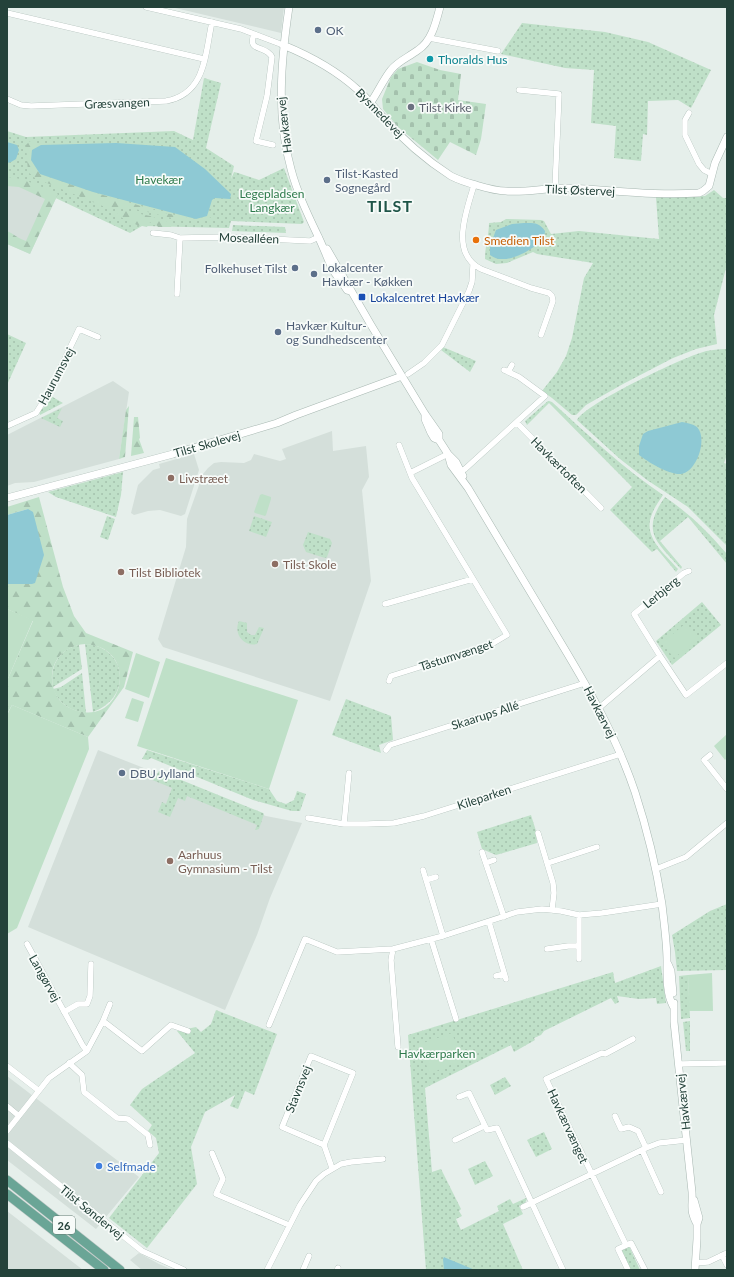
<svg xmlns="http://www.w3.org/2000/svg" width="734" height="1277" viewBox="0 0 734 1277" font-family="Lato,sans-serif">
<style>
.built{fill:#d4dfda}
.grass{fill:url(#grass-dots)}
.forest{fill:url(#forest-firs);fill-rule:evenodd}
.cemetery{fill:url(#cemetery-stones)}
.garden{fill:#bfe0c8}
.water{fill:#8ec9d4}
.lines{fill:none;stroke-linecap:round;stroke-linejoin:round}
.minor-casing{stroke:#a8b8b2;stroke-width:6}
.tertiary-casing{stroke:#a8b8b2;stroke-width:8}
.primary-casing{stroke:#c2cac8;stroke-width:10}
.minor{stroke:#fff;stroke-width:5.5}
.tertiary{stroke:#fff;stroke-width:7}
.primary{stroke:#6aa596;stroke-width:9}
.service-dot{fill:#5c6f8a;stroke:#f7fbf9;stroke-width:1.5}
.culture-dot{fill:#0f9aa8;stroke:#f7fbf9;stroke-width:1.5}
.worship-dot{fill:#6b7280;stroke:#f7fbf9;stroke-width:1.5}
.food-dot{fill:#e8710a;stroke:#f7fbf9;stroke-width:1.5}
.transit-dot{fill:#1a4fb4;stroke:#f7fbf9;stroke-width:1.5}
.education-dot{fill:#8d6e63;stroke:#f7fbf9;stroke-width:1.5}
.shop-dot{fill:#3f7fe0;stroke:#f7fbf9;stroke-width:1.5}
.labels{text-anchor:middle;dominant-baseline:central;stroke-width:3.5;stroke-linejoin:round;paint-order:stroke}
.shield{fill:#f7fbf9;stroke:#637a73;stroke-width:1}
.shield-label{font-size:11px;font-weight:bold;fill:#24423a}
.service-label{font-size:12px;fill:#4e5e75;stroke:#f7fbf9;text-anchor:start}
.culture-label{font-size:12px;fill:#0d838f;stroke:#f7fbf9;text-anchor:start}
.street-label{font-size:12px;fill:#24423a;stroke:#f7fbf9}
.worship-label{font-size:12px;fill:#5b616d;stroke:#f7fbf9;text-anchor:start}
.park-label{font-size:12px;fill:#2d7a4b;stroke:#f7fbf9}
.food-label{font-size:12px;fill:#c56008;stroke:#f7fbf9;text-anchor:start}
.transit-label{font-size:12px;fill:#164399;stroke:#f7fbf9;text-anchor:start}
.education-label{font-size:12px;fill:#785e54;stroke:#f7fbf9;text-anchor:start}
.shop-label{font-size:12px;fill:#366cbe;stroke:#f7fbf9;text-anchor:start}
.district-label{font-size:16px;font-weight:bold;letter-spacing:1px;fill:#1f5548;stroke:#f7fbf9}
</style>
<defs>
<pattern id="grass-dots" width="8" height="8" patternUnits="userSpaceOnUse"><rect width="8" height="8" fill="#bfe0c8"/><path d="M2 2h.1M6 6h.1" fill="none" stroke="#a4c1ad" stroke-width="1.8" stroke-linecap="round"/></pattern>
<pattern id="forest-firs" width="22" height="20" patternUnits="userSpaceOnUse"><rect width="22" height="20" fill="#bfe0c8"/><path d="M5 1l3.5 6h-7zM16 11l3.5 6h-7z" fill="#a4c1ad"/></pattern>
<pattern id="cemetery-stones" width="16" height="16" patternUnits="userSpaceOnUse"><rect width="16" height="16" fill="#bfe0c8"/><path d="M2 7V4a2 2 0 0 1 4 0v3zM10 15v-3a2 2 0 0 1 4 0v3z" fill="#a4c1ad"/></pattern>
</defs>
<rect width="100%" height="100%" fill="#e6efeb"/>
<path class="built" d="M171,7H284L281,33Z
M7,177L57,196L30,254L7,244Z
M113,381L129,392L119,459L34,482L15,483L7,486V435Z
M332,431L333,451L366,446L369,477L362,490L371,581L330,701L163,647L158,639L186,547L187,519L203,474L208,468L214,463L221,462L244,463L251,460L254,454L280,461L286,459L282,449Z
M194,454L199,470L185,514L181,516L160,510L148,511L134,515L131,513L138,485L153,470L160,468L159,464Z
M98,750L266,816L302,823L270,898L257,935L225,1010L28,927Z
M7,1076L139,1177L96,1229L7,1160Z
M7,1211L83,1270H7Z
M139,1253L159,1264L173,1270H142L130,1260Z"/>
<path class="grass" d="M522,23L605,32L648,42L711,70L691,108L678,100L648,101L647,135L643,134L641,161L614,158L616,126L591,123L594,70L565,68L501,54Z
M204,78L221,83L206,148L234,166L231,179L234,172L238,173L259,180L284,168L304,222L302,224L231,221L229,228L142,226L130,233L30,186L7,181V131L26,137L174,131L193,140Z
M714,190L723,198H727V264L714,315L717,344L696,349L673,358L623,384L586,405L576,415H572L552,398L542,391L557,372L566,356L572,338L584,278L593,263L537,254L533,252L507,263L496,264L485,259C485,246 489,235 489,223L501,222L506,219L541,220L544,221L551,234L579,231L659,239L656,197L705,196Z
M233,225L285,227L286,233L232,231Z
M7,334L26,343L7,385Z
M443,347L476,361L470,372L441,350Z
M727,349V455L724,463L727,464V546L688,507L647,480L620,459L577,420C587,403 678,360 700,353C708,350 718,349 727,349Z
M51,396L63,403L40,415L39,412L48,403Z
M548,401H549L552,402C588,435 623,468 663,495C659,501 654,508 652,514C642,537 665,554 678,569L676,572L657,549L652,552L610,510L632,487L549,403L527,425L525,421Z
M62,408L57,418L63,421L60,427L41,418Z
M123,472L121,495L116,517L56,497L48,492Z
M665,497C690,514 707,531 727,554V564L688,517L660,541L682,567L681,569C657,542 640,532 665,497Z
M107,516L115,519L108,540L100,537Z
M254,516L272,522L266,537L249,531Z
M308,532L330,539L332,543L327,557L325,558L306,552L303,545Z
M702,602L721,625L672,665L656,641Z
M239,621L247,623V632L251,635H255L259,627L264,628L257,644C244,647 233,634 239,621Z
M85,644C127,646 133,698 93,712Z
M79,645L82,669L53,687C49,667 59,649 79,645Z
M82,673L86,713C71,711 59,704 53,689L61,687Z
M346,699L391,716L393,740L379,745L381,753L332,735Z
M147,750L269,789L277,801L286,804L294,800L297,791L306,794L300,811H292L253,800L151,758L148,760L142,759Z
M159,771L263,813L264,814L259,829L256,830H255L257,825L187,796L185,801L178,798L170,817L158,812L162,802L166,804L172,788L145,777L147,772L156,776Z
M531,815L536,831L537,843L496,855L482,849L477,832Z
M727,904V970L677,971L675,952L672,935L710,911Z
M661,966L666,1003L657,1004L656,998L639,999L617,996L619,1002L615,1004L611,998L544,1031L541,1035L534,1038L535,1040L514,1052L511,1045L425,1088L432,1172L441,1169L461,1209L459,1211L462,1216L456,1219L461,1230L499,1211L497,1206L510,1199L513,1204L526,1198L527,1199L525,1203L519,1206L523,1214L503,1224L523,1270H426L408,1035L613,972L615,983Z
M688,975L690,1018L681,1019L679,976Z
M216,1010L277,1034L254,1095L245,1091L238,1109L230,1106L235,1095L205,1112L191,1147L197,1184L147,1248L109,1218L159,1153L156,1138L148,1131L152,1125L130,1105L142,1089L195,1053L177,1031L196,1027L201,1032L211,1024Z
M690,1021V1051H686L683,1022Z
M505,1077L511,1086L495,1095L490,1085Z
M544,1132L552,1149L536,1157L527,1140Z
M485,1161L493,1176L475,1185L468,1169Z
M629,1246L640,1270H630L621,1250Z"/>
<path class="forest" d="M30,141L37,143L38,147L32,150L31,160L40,174L93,192L165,213L196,219L207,216L216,220L195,221L180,220L127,207H105L42,181L35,178L28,172L26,145Z
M7,177C25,178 41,187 58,194L30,254L7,244V231C14,234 19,239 26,241L45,199L19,187L7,186Z
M126,211L150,216L176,224L170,227H158L156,224L152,222L149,223L147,227L137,225L114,214Z
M129,406L125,457L119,459L126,410Z
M134,417H138L140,438L139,439L144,453L131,456Z
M39,497L63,587L74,616L86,633L133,652L124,687L88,737L12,705L7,714V681L33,621L7,609V584H32L28,509L7,515V507ZM85,644C140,647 124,724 78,711C70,709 63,705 58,698C51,687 50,674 55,663C61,651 73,645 85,644Z"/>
<path class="cemetery" d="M417,62L440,70L461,74L458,100L486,104L481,139L476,155L450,142L438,160L398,127L383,109L382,99L391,77L398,69Z"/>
<path class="garden" d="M262,494L271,497V499L266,515L265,516L255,513L254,512L260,495Z
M7,609L33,620L7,681Z
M686,623L699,638L674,658L662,643Z
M136,653L160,662L149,698L125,689Z
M166,658L298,700L269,789L137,746Z
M132,698L144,702L138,722L125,718Z
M12,705L88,737L89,749L17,928L7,934V715Z
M727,734V758L725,760L714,746Z
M712,973L713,1011H689L688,975Z
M452,1033L462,1060L429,1074L420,1044Z"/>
<path class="water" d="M7,142L17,145L19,150L16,159L11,162L7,163Z
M116,143L175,147L205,169L231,194L230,199L215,198L212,200L207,216L196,219L93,192L40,174L31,160L32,150L41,145Z
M524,223C533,223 539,222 545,231L544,239C532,250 505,267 490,255V246L496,230L512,224Z
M682,422C687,423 693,424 697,427C708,438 697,472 681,474C669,475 648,462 639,455V446L643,434L648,431Z
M28,509L33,512L44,555L35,583L32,584H7V515Z
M444,1257L446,1258L475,1270H444L443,1259Z"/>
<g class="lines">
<g class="minor-casing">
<path id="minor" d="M146,7L241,29L283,45
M7,13L204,59
M254,34C247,53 265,44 272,57L267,96L256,141L273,145
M429,38L498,51
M519,90L559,94L555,188
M7,99L21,105L31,106L166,101C206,94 205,54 212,22
M689,113L685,120V135L699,164L704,170L712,174
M474,185C467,210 449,253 481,269L531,288L549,293L552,296L553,301L541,335
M153,233L171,235L180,238L231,237L310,241L319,237
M177,294L180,238
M508,372L512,365
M408,374L424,363L442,345L469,291L472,282L473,265
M517,423L601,508
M7,426L36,413L48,394L79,329L98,337
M410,473L448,454
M457,473L465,469L545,396L519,377L504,370
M689,571L684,573L634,614L660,656L686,695L727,663
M385,604L473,579
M389,681L391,676L490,645L507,635L412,478L399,445
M599,708L660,656
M386,750L390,745L585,683
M710,755L704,760L727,789
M308,818L344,824H367L394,823L424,816L621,754
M344,824L349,773
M538,833L553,883L554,893L552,910
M482,852L504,917
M486,863L494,860
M548,863L597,847
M656,869L686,857L727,823
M423,870L443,936
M426,880L436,877
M489,922L506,979
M431,939L456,1019
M27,944L83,1046L87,1051
M393,949L391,960L398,1047
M547,949L568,946H578
M579,959V915
M496,976L504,974
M64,1012L78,1004H87L90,996L91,964
M103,1021L142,1051L171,1025L188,1031
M269,1025L305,939L337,952L393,949L443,936L517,912L542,909L561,911L579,915L602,913L662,904
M69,1063L82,1075L84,1092L117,1118L128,1119L148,1135L150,1145
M679,1064L727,1063
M7,1066L38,1090
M459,1097L469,1093L487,1130L497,1128L563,1270
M7,1106L19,1116
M615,1116L621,1129L629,1127L638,1131L646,1148
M7,1131L49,1078L87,1051L103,1021L110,1004
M455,1140L484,1126
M7,1143L142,1251L184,1270
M324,1145L353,1073L311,1056L282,1127L324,1145L332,1168
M642,1150L661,1192
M212,1153L223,1179L216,1194L289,1225
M523,1207L646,1148L659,1143L687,1140
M626,1245L546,1079L602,1053L605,1054L633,1039
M722,1255L727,1265
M695,1263L708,1262L727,1253
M267,1270L300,1205L316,1181L324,1174L341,1164L351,1162L383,1159
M303,1270L309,1256
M337,1270L338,1268
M628,1270L618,1249L631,1243L645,1270"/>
</g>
<g class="tertiary-casing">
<path id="tertiary" d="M289,7C281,61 276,116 291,169C297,192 307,213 317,234C323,246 327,258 333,270C337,277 343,283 347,290L351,291
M283,45C310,56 337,71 358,90C367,98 374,107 382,116C402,139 426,160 451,176C459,180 468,183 476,185C486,188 496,191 506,191C527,193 548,187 569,188C613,190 655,196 699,193L703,191L709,186L715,163L727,137
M371,102C378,92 383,80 391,70C398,61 409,57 418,50C432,41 436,22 440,7
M327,249L371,325L425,414L439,434V440
M425,414V419L431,433L434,438L439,440L448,454L451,465L468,488C497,536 526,584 555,633C587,686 615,733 635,792C647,829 656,866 662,904C664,923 667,943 667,961C667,975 666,993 673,1006
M449,455L456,462L463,476
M7,498L173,454L277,423L296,415L402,376
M668,964L671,971L673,993
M674,1003V1022L692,1192C693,1206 689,1209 697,1224
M694,1200L699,1218L697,1224V1239L695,1270"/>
</g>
<g class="primary-casing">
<path id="primary" d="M7,1180L120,1270
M7,1194L104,1270"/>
</g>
<use href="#minor" class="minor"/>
<use href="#tertiary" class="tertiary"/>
<use href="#primary" class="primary"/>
</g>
<g class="service-dot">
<circle cx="318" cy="30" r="4"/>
<circle cx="327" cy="180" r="4"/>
<circle cx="295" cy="268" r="4"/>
<circle cx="314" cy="274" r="4"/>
<circle cx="278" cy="332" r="4"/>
<circle cx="122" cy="773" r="4"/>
</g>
<circle class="culture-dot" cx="430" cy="59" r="4"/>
<circle class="worship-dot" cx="411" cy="107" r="4"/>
<circle class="food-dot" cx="476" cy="240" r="4"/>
<rect class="transit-dot" x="358" y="293" width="8" height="8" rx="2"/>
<g class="education-dot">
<circle cx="171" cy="478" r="4"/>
<circle cx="275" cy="564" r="4"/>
<circle cx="121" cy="572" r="4"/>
<circle cx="170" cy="861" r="4"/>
</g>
<circle class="shop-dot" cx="99" cy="1166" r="4"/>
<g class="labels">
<rect class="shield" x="53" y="1216" width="22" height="18" rx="3"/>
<g class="shield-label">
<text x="64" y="1225">26</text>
</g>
<g class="service-label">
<text x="326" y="30">OK</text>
<text x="335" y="173">Tilst-Kasted<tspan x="335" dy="14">Sognegård</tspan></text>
<text x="322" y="267">Lokalcenter<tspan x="322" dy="14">Havkær - Køkken</tspan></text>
<text x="287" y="268" text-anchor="end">Folkehuset Tilst</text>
<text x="286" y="325">Havkær Kultur-<tspan x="286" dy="14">og Sundhedscenter</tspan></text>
<text x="130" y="773">DBU Jylland</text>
</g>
<g class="culture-label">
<text x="438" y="59">Thoralds Hus</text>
</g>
<g class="street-label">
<text transform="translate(117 103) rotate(-2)">Græsvangen</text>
<text transform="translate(380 113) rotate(46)">Bysmedevej</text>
<text transform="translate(284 125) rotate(-97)">Havkærvej</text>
<text transform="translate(580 190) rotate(2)">Tilst Østervej</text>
<text transform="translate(249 238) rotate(2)">Mosealléen</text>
<text transform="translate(56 376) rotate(-62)">Haurumsvej</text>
<text transform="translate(207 444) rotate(-16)">Tilst Skolevej</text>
<text transform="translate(559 465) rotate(45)">Havkærtoften</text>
<text transform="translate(661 592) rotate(-39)">Lerbjerg</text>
<text transform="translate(456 655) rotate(-18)">Tåstumvænget</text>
<text transform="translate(600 712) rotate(63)">Havkærvej</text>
<text transform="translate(485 715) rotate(-18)">Skaarups Allé</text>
<text transform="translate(484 797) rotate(-18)">Kileparken</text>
<text transform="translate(45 978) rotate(61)">Langørvej</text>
<text transform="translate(298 1089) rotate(-68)">Stavnsvej</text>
<text transform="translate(683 1102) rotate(-96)">Havkærvej</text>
<text transform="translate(568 1126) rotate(65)">Havkærvænget</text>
<text transform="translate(92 1212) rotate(39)">Tilst Søndervej</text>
</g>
<g class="worship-label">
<text x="419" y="107">Tilst Kirke</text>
</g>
<g class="park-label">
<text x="159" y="179">Havekær</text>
<text x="272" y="193">Legepladsen<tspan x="272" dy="14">Langkær</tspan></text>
<text x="437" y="1053">Havkærparken</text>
</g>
<g class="food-label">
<text x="484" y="240">Smedien Tilst</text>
</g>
<g class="transit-label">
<text x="370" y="297">Lokalcentret Havkær</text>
</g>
<g class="education-label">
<text x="179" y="478">Livstræet</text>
<text x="283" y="564">Tilst Skole</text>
<text x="129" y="572">Tilst Bibliotek</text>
<text x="178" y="854">Aarhuus<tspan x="178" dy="14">Gymnasium - Tilst</tspan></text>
</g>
<g class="shop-label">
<text x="107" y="1166">Selfmade</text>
</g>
<g class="district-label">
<text x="390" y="205">TILST</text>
</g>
</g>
<rect width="734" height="1277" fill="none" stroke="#24423a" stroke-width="16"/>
</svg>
